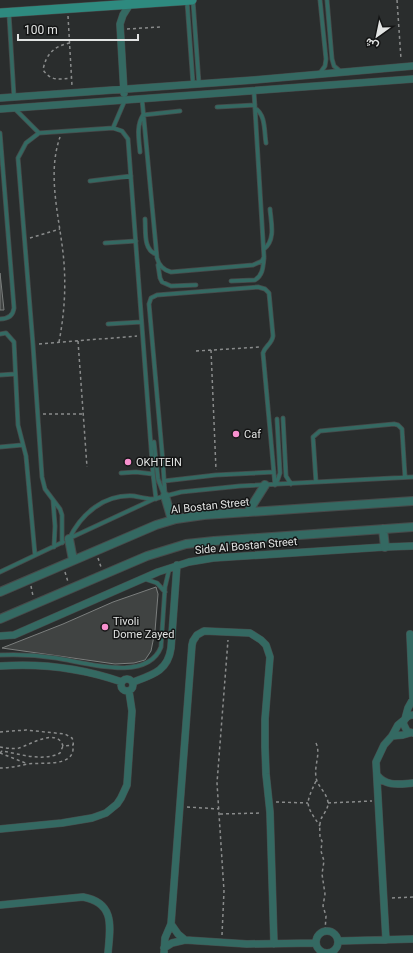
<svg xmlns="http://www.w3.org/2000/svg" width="413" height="953" viewBox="0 0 413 953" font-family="Roboto,Vazirmatn,sans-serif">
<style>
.building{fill:#404342;stroke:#7b7e7d}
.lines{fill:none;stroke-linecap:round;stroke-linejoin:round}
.service-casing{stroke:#474a4a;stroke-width:5}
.minor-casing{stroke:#474a4a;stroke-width:8}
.tertiary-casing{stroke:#474a4a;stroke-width:10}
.secondary-casing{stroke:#474a4a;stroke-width:10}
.path{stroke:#8a8c8c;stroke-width:1.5;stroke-dasharray:3 3;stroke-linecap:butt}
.service{stroke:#346962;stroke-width:3.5}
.minor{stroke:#346962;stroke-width:7}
.tertiary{stroke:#346962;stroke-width:8}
.secondary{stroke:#2e8a7f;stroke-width:9}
.poi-dot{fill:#f790ce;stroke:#141515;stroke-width:1.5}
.labels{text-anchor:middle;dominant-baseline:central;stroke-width:3;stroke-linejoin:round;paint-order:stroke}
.poi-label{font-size:11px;fill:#e2e4e3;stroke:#141515;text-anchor:start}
.street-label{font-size:11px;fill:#e2e4e3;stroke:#141515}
</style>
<rect width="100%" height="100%" fill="#2a2d2d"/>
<path class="building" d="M0,273L4,310H0Z
M156,587L158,594L155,631L151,651L145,660L134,663L115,664L2,648L63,624L113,602Z"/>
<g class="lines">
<g class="service-casing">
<path id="service" d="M320,0L326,59L325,66L320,73
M327,0L332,59L334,66L340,71
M187,1L193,84
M193,1L199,84
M9,14L14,97
M142,99L157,258C159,266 163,270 171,272L253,265L262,261L264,257L254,92
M217,107L255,105
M255,108C266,115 264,131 266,143
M15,109L39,133
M113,128L125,100
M0,133L14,308C13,316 8,319 0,319
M140,152C139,139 136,126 143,115L180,111
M90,181L131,176
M145,219C146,231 143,250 156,254
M105,243L136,241
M264,249C276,240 271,222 270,209
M158,265L160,278L162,282L171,286L196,285
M231,281L255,280C263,275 263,267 264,258
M108,324L141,322
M0,334L6,333L14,342L18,425L26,456L35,555
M0,375L15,374
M283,418L286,476L291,484
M154,442L158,479L164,495
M0,447L22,445
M121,473L136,472L153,474
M164,481L216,475L274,472
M316,482L313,437L320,431L394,424L398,425L402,429L405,477
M275,485L278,479L280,473L277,419
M165,496L163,463L149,304L151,298L157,295L258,287L265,289L269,293L273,336C272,344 265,346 263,353L275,485
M53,500L55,526L54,547
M68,539L154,499L181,492L240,486L413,477
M69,539C81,514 104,494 134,496C140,497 146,499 153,499
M62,543V515L60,509L45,489L42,477L33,345L18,158L26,143L39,133L113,128L122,131L128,139L153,474L156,499
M0,572L63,542
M145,579L157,583L165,592
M0,655C19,654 37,655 56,658C84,662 147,683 161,647L165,587L169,570"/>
</g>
<g class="minor-casing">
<path id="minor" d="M124,93L120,24L123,15L130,4
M0,98L254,80L413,66
M0,109L413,79
M410,634L413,700
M0,636L14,635L158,572L189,562L213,558L385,547L413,546
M0,666C42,663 82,668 122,682
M121 685a6 6 0 1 1 12 0a6 6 0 1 1-12 0Z
M133,682C152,675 168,671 171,648L177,565
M413,715C408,715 405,718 403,723L407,731L413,733
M405,719L408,708L413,699
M392,736L403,735L410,733
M377,775C386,787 400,784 413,783
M0,829L62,823L92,818L106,813L117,804L121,798L127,785L132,711L129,691
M0,905L83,897C116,903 110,928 108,953
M171,924L178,934L185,940
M316 942a11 11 0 1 1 22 0a11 11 0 1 1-22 0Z
M386,940L376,762L384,745L392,736L398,725L404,720
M338,941L413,939
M164,948L172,943L185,940L247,944L316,943
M164,953L165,938L171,924L192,645L193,641L197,635L204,631L250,633L261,640L266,645L270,657L265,719V747L266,774L270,812L274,944"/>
</g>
<g class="tertiary-casing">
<path id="tertiary" d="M165,496L172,520
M248,512L265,485
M383,529L385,547
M69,539L73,560
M0,592L156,525L176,519L204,515L413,501
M0,619L147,556L186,544L214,541L413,527"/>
</g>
<g class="secondary-casing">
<path id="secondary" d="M0,13L192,0"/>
</g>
<path class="path" d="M397,0L401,59
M68,16L72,86
M127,29L160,27
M70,43C54,46 46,54 43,70C52,82 59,79 72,78
M30,238L60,229
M78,341L87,467
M59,342C64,316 66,290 64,263C61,222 46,177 60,137
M39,344L137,336
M211,350L216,470
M196,351L260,347
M43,414H83
M98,558L101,567
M65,572L68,582
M31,586L33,596
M0,732L26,730L65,734L72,738C74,742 73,746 73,750C71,767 41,762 28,764C18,766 10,768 0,768
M316,743C321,754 314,765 316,777C317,787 329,794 328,805C327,810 323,815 321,819C319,825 320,832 320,838L322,841L321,851L324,861L322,874L325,894L323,906L326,916L325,931
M0,747C6,748 12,749 19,748C30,745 57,727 63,746L73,745
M0,753L2,751C20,754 43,762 60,753L63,746
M0,753L28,764
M316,781C305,805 305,804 320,826
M276,802L308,803
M328,803L372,801
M187,807L219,809
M220,814L262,813
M392,898L413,897
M222,935L224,891L217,783L228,640"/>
<use href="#service" class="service"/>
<use href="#minor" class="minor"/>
<use href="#tertiary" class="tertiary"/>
<use href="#secondary" class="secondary"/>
</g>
<g class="poi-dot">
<circle cx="236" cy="434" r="4"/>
<circle cx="128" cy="462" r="4"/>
<circle cx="105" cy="627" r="4"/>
</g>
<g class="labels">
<g class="poi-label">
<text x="244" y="434">Caf</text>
<text x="136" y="462">OKHTEIN</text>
<text x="113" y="621">Tivoli<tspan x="113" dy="13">Dome Zayed</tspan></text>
</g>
<g class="street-label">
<text transform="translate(210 506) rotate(-6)">Al Bostan Street</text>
<text transform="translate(246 546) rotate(-5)">Side Al Bostan Street</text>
</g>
</g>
<g transform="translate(377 36) rotate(213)" stroke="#141515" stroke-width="3" paint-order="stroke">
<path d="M0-3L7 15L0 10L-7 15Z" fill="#e2e4e3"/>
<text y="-6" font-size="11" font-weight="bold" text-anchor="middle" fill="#e2e4e3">ش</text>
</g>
<path d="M18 34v6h120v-6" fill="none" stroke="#e2e4e3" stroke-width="2"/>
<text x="24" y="34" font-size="12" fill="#e2e4e3" stroke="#141515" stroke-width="3" paint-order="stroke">100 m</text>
</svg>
